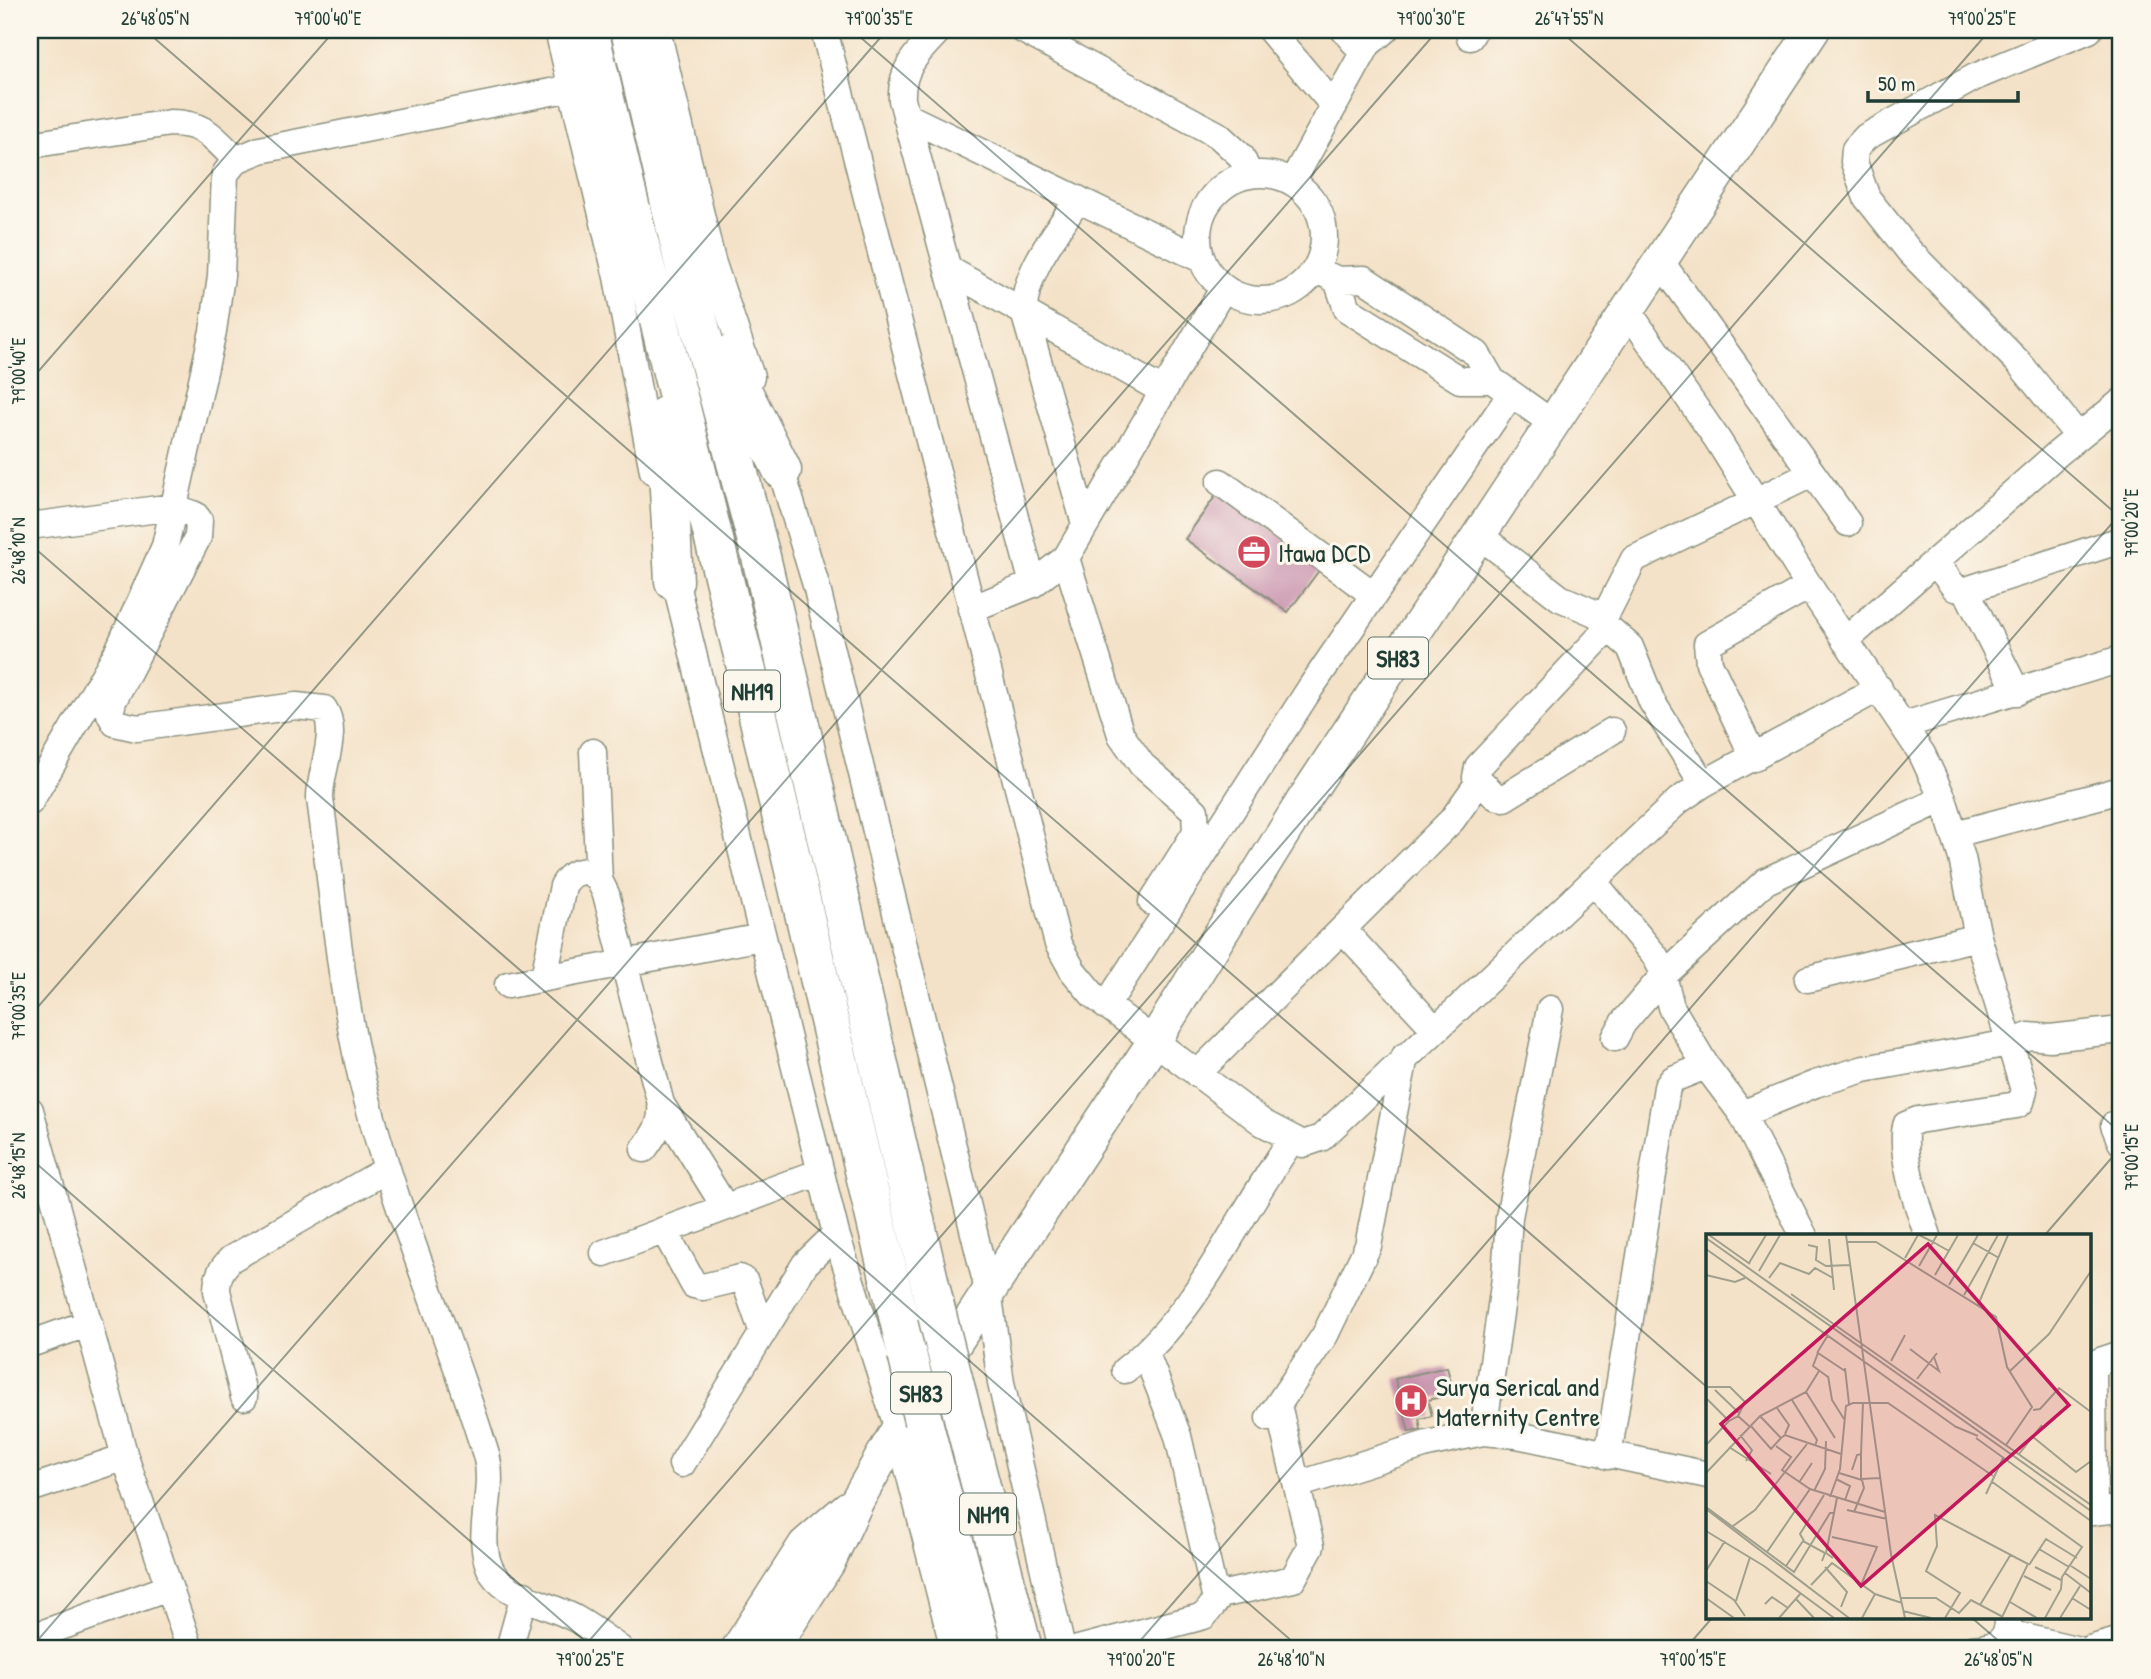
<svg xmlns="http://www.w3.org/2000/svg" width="2151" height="1679" viewBox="0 0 2151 1679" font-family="'Patrick Hand',sans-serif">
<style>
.building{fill:#c892ad}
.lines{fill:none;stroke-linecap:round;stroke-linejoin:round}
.minor-casing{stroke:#8a907e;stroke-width:29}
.major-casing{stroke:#8a907e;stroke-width:36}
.highway-casing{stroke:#8a907e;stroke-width:41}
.minor{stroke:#fff;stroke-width:26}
.major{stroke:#fff;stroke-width:33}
.highway{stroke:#fff;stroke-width:38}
.highway-bridge-casing{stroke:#8a907e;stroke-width:41;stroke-linecap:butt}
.highway-bridge{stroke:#fff;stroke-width:38}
.ticks{fill:none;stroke:#1f3d34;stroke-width:2;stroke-opacity:0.45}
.labels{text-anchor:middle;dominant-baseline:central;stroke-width:6;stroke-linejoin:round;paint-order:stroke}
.shield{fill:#fbf7ec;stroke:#61756b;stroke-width:2}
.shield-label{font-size:24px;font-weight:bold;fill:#1f3d34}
.poi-label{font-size:26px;fill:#1f3d34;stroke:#fbf7ec;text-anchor:start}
.inset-road{fill:none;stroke:#9fa08d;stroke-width:2}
.view{fill:#c2185b;fill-opacity:0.15;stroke:#c2185b;stroke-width:3.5}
.inset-edge{fill:none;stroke:#1f3d34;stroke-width:3.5}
.neatline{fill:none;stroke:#1f3d34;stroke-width:2.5}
.ticks-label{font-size:18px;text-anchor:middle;fill:#1f3d34}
</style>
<rect width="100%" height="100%" fill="#fbf7ec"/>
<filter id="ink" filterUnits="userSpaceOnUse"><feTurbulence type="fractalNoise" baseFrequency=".0143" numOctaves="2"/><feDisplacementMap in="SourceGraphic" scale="14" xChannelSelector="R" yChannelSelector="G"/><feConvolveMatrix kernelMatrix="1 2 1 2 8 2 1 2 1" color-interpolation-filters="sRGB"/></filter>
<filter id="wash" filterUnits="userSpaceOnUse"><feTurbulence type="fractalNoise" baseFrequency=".00686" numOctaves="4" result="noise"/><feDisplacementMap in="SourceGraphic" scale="28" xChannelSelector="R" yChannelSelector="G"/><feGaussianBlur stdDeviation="1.57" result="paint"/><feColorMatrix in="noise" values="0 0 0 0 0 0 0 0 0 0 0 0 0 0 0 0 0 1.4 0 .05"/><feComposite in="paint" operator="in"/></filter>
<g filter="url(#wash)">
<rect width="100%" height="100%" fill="#f4e2c8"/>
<g id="blocks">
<path class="building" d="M1219,491L1323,565L1288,612L1185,539Z
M1447,1367L1454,1394L1428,1400L1432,1416L1419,1419L1421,1430L1409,1432L1395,1379Z"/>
</g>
</g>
<g filter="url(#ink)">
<use href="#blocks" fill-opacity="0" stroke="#8a907e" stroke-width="2"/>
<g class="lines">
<g class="minor-casing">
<path id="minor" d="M558,30L617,277L653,471
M657,30L712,261L751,377
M824,30L1058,944L1073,971L1093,995L1263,1123L1303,1144L1321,1138L1678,801L1703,784L1879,688
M939,30C919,51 900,68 902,100L1033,584
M1023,30L1218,135L1241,156L1249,174
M1270,30L1334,106
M1344,30L1354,42L1368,44L1385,30
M1470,37L1474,30
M906,116L1201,259
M30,145L170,123C204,123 213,136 236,160
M1198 237a63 63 0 1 1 126 0a63 63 0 1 1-126 0Z
M1292,182L1368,44
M1078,199C1057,233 1024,271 1024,312L1085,524
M1661,262L1848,523
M948,269L1163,391
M1317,270L1337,280L1364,279L1477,354L1492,380L1552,423
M1337,280L1347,309L1460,380H1492
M1628,311L1717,439L1813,592L1922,754L1943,799L1962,858L1978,937L2024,1090L2021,1102L2017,1105L1918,1120L1906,1125C1900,1157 1918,1206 1928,1236
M2078,436L2020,364L1910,252L1867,198L1854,162L1855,149L1866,137L1975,77L2089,30
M776,453L816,585L988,1290L1001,1383L1062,1649
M1220,482L1374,595
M30,526L173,507L195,515L199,520L198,537L113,701L110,714L115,723L137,728L296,706L324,709C340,733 319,771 320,799C334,899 341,1004 368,1103C399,1222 450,1336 486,1455C497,1493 472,1540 493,1574C509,1598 552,1605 576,1619C592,1628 605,1638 620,1649
M1479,535L1560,598L1597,614L1605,625L1601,636L1478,767L1476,777L1495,796L1504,798L1612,731
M1066,558L1121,735L1142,765L1195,811L1196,832L1152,902
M1935,562L1955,588L1966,590L2121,540
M671,564L836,1234L898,1429L954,1649
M1966,590L2017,692
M971,609L1033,584L1066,558L1223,289
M1603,620L1634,559L1812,474
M1605,625L1630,647L1652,702L1703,784
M1845,641L2056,455L2121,402
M1904,725L2121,659
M593,752L599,880
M1754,758L1709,663L1707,644L1800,591L1813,592
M30,802L118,651L165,546L213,331L221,276L225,174L236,160L260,150L571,88
M1955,834L2121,790
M1593,881L1655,956L1661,967L1671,1007L1706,1066L1742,1114L1804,1236
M1344,931L1434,1028
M544,977L563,886C570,874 576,871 591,871L599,880L606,894L661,1104C663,1123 655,1134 644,1149
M1808,979L1978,937
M508,985L762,937
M1106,1006L1311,687L1511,394
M1615,1038L1623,1023L1663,976L1766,881L1943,799
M1197,1074L1452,820L1479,782
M661,1104L725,1207
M30,1110L125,1457L190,1649
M1742,1114L1815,1084L1864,1069L2010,1043L2029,1036L2050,1038L2121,1030
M2114,1125L2121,1142
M664,1230L694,1285L703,1287L740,1278L745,1282L763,1333
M604,1253L820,1172
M30,1344L89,1323
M1146,1354L1178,1436L1215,1596L1293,1579L1311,1546L1278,1405
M1125,1370C1201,1311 1236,1216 1292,1140
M244,1397L217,1291C217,1277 221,1269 231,1259L386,1170
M1269,1418L1325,1335L1368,1246L1405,1056
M1483,1432L1505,1278L1509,1217L1550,1009
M1608,1456L1667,1087L1673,1079L1706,1066
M682,1464L805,1264L836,1234
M1297,1485L1427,1444L1483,1432L1517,1435L1708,1475
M30,1489L125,1457
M2090,1512L2121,1509
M2094,1512L2093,1370L2100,1361L2121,1354
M2008,1633L2075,1649
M30,1638L168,1588
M509,1649L524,1595
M1078,1649L1204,1616L1221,1595
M1972,1649C1994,1647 2009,1642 2008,1618
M2090,1649L2121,1640"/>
</g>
<g class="major-casing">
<path id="major" d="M738,1649L805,1545L848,1508
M772,1649L828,1563L858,1499L898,1429L1153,1043L1303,801L1813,30"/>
</g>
<g class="highway-casing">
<path id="highway" d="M589,30L625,185L755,703L907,1354
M630,30L689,285L761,557L937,1315
M725,356L782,470
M665,416L674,581
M953,1378L1023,1649
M923,1421L982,1649"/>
</g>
<use href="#minor" class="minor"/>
<use href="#major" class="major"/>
<use href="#highway" class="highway"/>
<g class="highway-bridge-casing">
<path id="highway-bridge" d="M937,1315L953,1378
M907,1354L923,1421"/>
</g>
<use href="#highway-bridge" class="highway-bridge"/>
</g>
</g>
<path class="ticks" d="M145,30L1708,1388M852,30L2121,1133M1559,30L2121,518M30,381L335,30M30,544L1301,1649M30,1016L887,30M30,1158L594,1649M2044,1236L2121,1147M1972,1618L2008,1649M30,1649L1438,30M582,1649L1990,30M1133,1649L2121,513M1685,1649L1712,1618"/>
<defs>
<g id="office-disc" transform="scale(1.75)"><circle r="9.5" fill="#d1495b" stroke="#fbf7ec"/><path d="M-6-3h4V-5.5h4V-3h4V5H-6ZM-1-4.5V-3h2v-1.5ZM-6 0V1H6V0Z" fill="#fff"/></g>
<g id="hospital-disc" transform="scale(1.75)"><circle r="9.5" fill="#d1495b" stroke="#fbf7ec"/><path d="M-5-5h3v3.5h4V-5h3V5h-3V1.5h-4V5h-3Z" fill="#fff"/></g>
</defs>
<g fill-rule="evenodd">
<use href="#office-disc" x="1254" y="552"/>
<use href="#hospital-disc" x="1411" y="1401"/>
</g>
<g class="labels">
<g class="shield">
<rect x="1368" y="637.5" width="60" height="41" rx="5"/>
<rect x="724" y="670.5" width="56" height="41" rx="5"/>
<rect x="891" y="1372.5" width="60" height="41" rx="5"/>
<rect x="960" y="1493.5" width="56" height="41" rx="5"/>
</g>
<g class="shield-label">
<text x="1398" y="658">SH83</text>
<text x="752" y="691">NH19</text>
<text x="921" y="1393">SH83</text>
<text x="988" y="1514">NH19</text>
</g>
<g class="poi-label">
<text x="1278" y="552">Itawa DCD</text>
<text x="1436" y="1386">Surya Serical and<tspan x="1436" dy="30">Maternity Centre</tspan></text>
</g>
</g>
<g transform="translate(1706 1234)">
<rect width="385" height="385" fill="#f4e2c8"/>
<path class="inset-road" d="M3,1L44,30M140,1L185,320L199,384M213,1L227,8L231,1M0,4L385,277M123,5L128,56M140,8H170L290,83L301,133L326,173L300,211M267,9L293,24M102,11L111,13L110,26L120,32L144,31M0,15L250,193M199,24L212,1M43,29L60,1M213,32L227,8L243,17M53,37L74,1M0,41L29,48L39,44M229,41L252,1M63,44L74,29L103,40L109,34L127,44M243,51L272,1M85,60L385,271M258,61L292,1M272,71L302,1M204,115L233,137L228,123M111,119L122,101M185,127L199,101M139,134L143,170M304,137L343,100L385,37M122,142L126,166L138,185M122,143L107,132L112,119L139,137M211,145L231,119M0,153H24L39,168L32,182L43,192M9,156L33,179M100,158L129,204M1,165L23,187L32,182M86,166L111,206L109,212M71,174L83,191L79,200M327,176L334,175L353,154L385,178M54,182L75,204L79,201L135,220M44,191L65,215L75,204M248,192L272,202M34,201L46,216L40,227M327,203L370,238L385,227M270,204L385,287M0,211L23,187M70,212L85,223L76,236L104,255L179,278M23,213L65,240M155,220L157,168M313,220L336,191M146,236L151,221L155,220V245L174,244M0,239L54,182L100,158L113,137M133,239L156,246M130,245L144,252L139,266M94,247L106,229M285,247L376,313L356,343L355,355L339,384M108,257L119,235L120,207M280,260L297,224M124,263L134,235L140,172L147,169H182L287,242M0,273L88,338L124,279H129M0,275L143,384M141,276L181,285M148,278L158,254L156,246M27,292L49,276L101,210M0,297L58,332L128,384M126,303L171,313L155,351M98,307L94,300L118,261M333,315L363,333M61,318L104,255M127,324L120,319L131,264M323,331L340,305L371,324M80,332L97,307L119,319L116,327M365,332L385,345M119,333L141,358L135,373M329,333L355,346M0,337L19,307M359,339L385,359M318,342L345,356M0,347L28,366L39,382M105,351L126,329L169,360L196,369M0,364L28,384M195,364H230L253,379L265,366L297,383M366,364L385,376M90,365L108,384M30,367L44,323M304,368L331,384M59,370L66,363L82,374M274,371L305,320M197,377L225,384M73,384L95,359M156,384L169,360M239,384L254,359L220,337L231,312L229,281L322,330L296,383M354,384L374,352"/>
<path class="view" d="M222,10L363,171L155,352L15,190Z"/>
<rect width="385" height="385" class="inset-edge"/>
</g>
<rect width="2151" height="1679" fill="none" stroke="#fbf7ec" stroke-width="77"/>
<path d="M1868 91v10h150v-10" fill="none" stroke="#1f3d34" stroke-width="3.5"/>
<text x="1878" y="91" font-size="21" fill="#1f3d34" stroke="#fbf7ec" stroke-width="5" paint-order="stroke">50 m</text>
<rect x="38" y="38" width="2074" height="1602" class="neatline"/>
<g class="ticks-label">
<text x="155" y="25">26°48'05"N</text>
<text x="328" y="25">79°00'40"E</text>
<text x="879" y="25">79°00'35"E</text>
<text x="1431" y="25">79°00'30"E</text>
<text x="1569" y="25">26°47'55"N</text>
<text x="1982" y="25">79°00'25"E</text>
<text transform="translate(19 371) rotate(-90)" y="6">79°00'40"E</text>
<text transform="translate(2132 523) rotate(-90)" y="6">79°00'20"E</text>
<text transform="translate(19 551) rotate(-90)" y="6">26°48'10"N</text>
<text transform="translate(19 1006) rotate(-90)" y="6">79°00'35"E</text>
<text transform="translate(2132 1157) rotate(-90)" y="6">79°00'15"E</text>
<text transform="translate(19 1166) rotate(-90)" y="6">26°48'15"N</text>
<text x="590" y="1666">79°00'25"E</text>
<text x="1141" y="1666">79°00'20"E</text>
<text x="1291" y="1666">26°48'10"N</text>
<text x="1693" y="1666">79°00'15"E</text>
<text x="1998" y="1666">26°48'05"N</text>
</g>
</svg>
